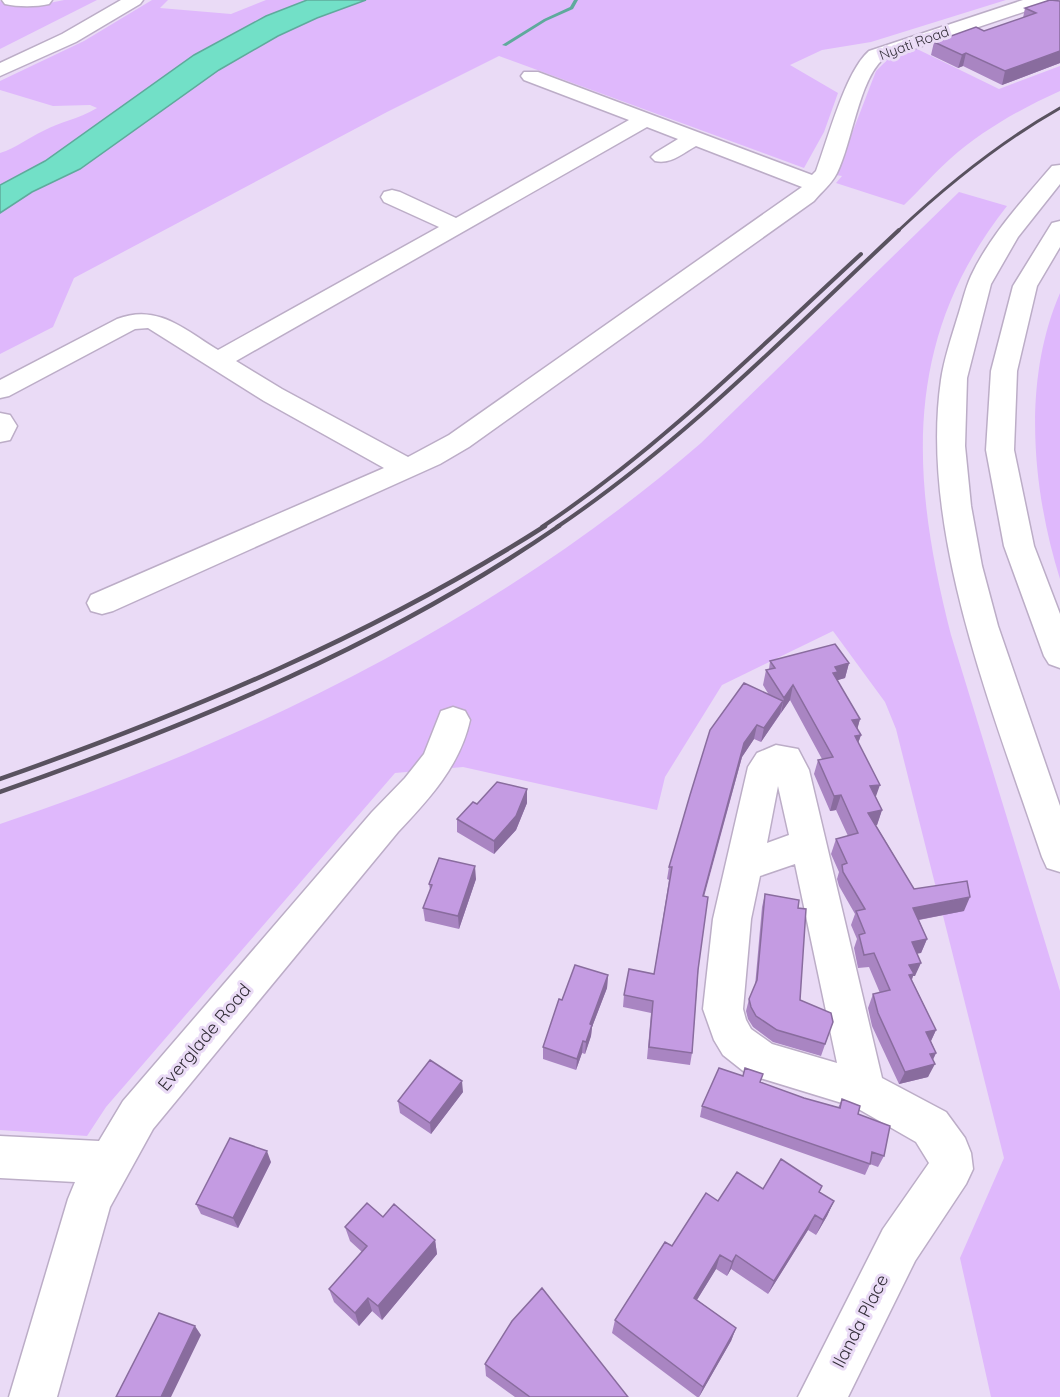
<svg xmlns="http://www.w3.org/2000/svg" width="1060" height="1397" viewBox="0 0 1060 1397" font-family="Quicksand,sans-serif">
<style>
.green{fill:#dfb8fc}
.water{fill:#72e0c7;stroke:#5faa9c;stroke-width:1.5}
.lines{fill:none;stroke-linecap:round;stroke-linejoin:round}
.stream{fill:#5faa9c;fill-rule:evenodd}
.minor-casing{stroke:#bcadc7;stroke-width:3}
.highway-casing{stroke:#bcadc7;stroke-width:3}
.minor{fill:#fff;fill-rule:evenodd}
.highway{fill:#fff;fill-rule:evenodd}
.rail-far2{stroke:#59525f;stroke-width:3}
.rail-far1{stroke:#59525f;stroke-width:4}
.rail{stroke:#59525f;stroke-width:4.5}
.wall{fill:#a985c2}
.shaded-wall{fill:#896c9e}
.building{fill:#c49be2;stroke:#896c9e;stroke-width:1.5}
.labels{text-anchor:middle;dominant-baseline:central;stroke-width:6;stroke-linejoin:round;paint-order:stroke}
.far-street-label{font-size:14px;fill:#322d37;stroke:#eadbf6}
.near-street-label{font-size:18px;fill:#322d37;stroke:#eadbf6}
</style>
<rect width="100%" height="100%" fill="#eadbf6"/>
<path class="green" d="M64,0H97L0,49V1L30,7Z
M152,0H168L160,8L231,14L266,0H307L266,16L194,55L45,161L0,185V153C16,148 28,138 43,131C61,121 77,120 97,108L90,105L53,106L0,90V81L84,41Z
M366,0H1006L871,42L822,50L790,65L838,93L824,132L804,168L499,56L387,112L74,278L53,327L0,354V213L32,192L80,169L219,70L278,36L317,18Z
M915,48L999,89L1060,66V91C1020,109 983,130 950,159C934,173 920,190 904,205L836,183L842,176L836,175L876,71L889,58Z
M959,192L1007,206C901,340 911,479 951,635L1060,991V1397H991L960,1258L1004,1158L896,729L885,702L833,631L722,685L665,777L657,810L463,767L395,773L106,1107L87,1136L0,1130V824C253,739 499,618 701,443Z
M1060,293V579C1032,489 1022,381 1060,293Z"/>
<path class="water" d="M307,0H366L317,18L278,36L219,70L80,169L32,192L0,213V185L45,161L194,55L266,16Z"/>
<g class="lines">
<path class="stream" d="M574,0H578L573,9L546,21L506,46L502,45L544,19L570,7Z"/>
<g class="minor-casing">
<path id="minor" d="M2,0H52L49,4C36,7 18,7 5,4Z
M121,0H143L140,4L76,42L0,76V63L62,34Z
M1023,0H1050L1047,4L883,59C859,80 852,143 837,173C831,185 822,191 814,201L469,447L440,464L113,611L102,614L91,611L87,603L91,595L384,468L264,401L148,328L135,329L9,396L0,398V380L117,319C158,303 185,330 218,350L439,227L384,202L381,197L384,192L392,190L400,192L456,218L629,120L524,80L521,76L524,72H538L812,175L816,171C828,139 845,72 869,51ZM647,127L678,139L655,153L651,157L655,161C670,165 683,153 696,146L802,187L449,435L408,457L282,389L236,361Z
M0,413L10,415L17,426L10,440L0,442Z
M453,707L465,711L470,720C460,766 429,799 398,832L153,1129L110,1207L57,1397H9L68,1199L75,1182L0,1178V1136L99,1141L123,1101L372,812L405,778L424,754L441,711Z
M776,745L798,749L809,770L882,1078L946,1112L965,1138L971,1153L973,1169L966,1184L915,1261L848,1397H798L883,1229L929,1163L916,1142L855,1107L747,1074L723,1055L714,1040L703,1009L713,919L748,767L757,753ZM778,786L789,835L767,843ZM795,864L837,1063L772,1044L751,1029L746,1020L743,1009L751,919L760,876Z"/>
</g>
<g class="highway-casing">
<path id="highway" d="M1060,165V184L1018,237L991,284L967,378L965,446L971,506L982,566L998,626L1060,806V872L1047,868L1042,857C994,714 919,532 941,380C944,359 951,339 957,319C962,304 965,289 971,276C990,235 1023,200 1052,166Z
M1060,221V247L1037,286L1017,371L1014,450L1034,546L1060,614V668L1049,664L1044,656L1004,546L986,450L991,371L1013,286L1052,223Z"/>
</g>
<use href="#minor" class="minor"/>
<use href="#highway" class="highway"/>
<path class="rail-far2" d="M898,231C948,184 1000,142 1060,108"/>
<path class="rail-far1" d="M542,527C659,449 758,349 861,254
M557,527C683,442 789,333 899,230"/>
<path class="rail" d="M0,779C190,712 374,635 545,526
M0,792C196,723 387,644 559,526"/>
</g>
<path class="wall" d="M1060,1V63L1002,85L963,66L958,68L931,55L934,42L984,31L1023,18L1025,8Z
M770,661L849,663L845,678L837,680L860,719L857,729L861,735L858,743L876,797L882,810L877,825H876L914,889L964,911L919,920L927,939L921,953H917L915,976H913L912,980L936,1030L931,1041L936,1053L933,1060L928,1077L899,1084L872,1026L868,1008L873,994L880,993L869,967L858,968L854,948L857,939L851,925L855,914L839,886L837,879L839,872L831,854L836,839L848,836L836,810L830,811L814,774L818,760L822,759L790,700L761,742L754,739L742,757L704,897L692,1053L690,1065L647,1059L651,1013L623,1007L624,995L654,974L669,880L667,879L669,867L769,695L763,685L766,670L769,669Z
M527,789V803L516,830L494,854L457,832V819Z
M476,879L459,929L425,921L423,908L430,890L429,884Z
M765,894L798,908L800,1000L833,1022L821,1056L773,1042L753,1027L748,1019L746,1011L749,999L755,986L762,907Z
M608,975L607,988L592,1027L591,1036L585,1054L582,1053L576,1070L543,1059V1047L562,1000Z
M760,1082L804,1098L838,1108L842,1099L858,1114L884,1156L878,1167L870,1164L865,1175L700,1117L702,1106Z
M463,1092L431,1134L400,1113L398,1101Z
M271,1162L238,1228L201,1214L196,1204Z
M822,1186L819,1192L834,1201L827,1216L816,1235L808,1230L768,1294L731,1269L727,1276L716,1269L697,1300L736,1328L731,1341L699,1397H697L612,1333L615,1320L672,1246L718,1201Z
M383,1217L435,1240L437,1254L382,1320L372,1311L359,1326L334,1302L329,1289L362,1252L350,1241L345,1227Z
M485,1364L628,1397H515L486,1376Z"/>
<path class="shaded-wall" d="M1060,51V63L1002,85L1005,71Z
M966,53L963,66L958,68L962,55Z
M849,663L845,678L835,681L829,688L835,667Z
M793,685L790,700L781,713L784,698Z
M783,701L780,714L761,742L764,728Z
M860,719L856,734L852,720Z
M757,725L754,739L742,757L700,909L703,896L744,743Z
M861,735L856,749L855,736Z
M880,785L875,799L870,786Z
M527,789V803L516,830L494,854V841Z
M841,795L836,810L830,811L834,796Z
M882,810L877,825L864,827L868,813Z
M475,866L476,879L459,929L458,916Z
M970,897L964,911L907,922L913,908Z
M927,939L921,953L906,956L912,942Z
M921,963L915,976H913L908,988L909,965Z
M608,975L607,988L592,1027L591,1036L585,1054L586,1042L590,1024Z
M936,1030L930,1043L926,1032Z
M583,1041L582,1053L576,1070L577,1059Z
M936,1053L930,1065L935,1064L928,1077L899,1084L905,1072L930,1054Z
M462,1081L463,1092L431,1134L430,1123Z
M267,1151L271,1162L238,1228L233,1218Z
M834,1201L827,1216L816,1235L823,1220Z
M815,1215L808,1230L768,1294L774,1281Z
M435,1240L437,1254L382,1320L378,1306Z
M720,1255L716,1269L690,1311L694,1298Z
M736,1255L731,1269L727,1276L732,1262Z
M368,1298L372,1311L359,1326L355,1313Z
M195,1326L201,1335L171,1397H161Z
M736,1328L731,1341L699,1397L703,1387Z"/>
<path class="building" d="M1050,0L1060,1V51L1005,71L966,53L962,55L934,42L976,27L984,31L1036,13L1025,8Z
M835,644L849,663L835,667L838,672L833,673L860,719L852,720L861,735L855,736L880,785L870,786L882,810L868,813L914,889L967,881L970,897L913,908L927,939L912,942L921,963L909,965L914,974L909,975L936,1030L926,1032L936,1053L930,1054L935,1064L905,1072L878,1013L873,994L890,990L874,953L864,955L859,935L865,933L856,911L865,909L843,872L842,865L847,863L836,839L858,833L841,795L834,796L818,760L833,757L793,685L784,698L766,670L775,668L770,661Z
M744,683L783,701L764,728L757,725L744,743L703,896L708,897L698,970L692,1053L649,1047L653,1001L624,995L629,969L654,974L672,867H669L690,795L710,730Z
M497,782L527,789L516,816L494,841L457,819L473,802L477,804Z
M439,858L475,866L458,916L423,908L432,885L429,884Z
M765,894L799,900L798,908L806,909L800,1000L831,1013L833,1022L825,1044L777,1030L756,1016L751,1007L749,999L757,980Z
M575,965L608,975L590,1024L592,1025L586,1042L583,1041L577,1059L543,1047L559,999L562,1000Z
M430,1060L462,1081L430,1123L398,1101Z
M719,1068L743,1076L745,1068L763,1074L760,1082L804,1098L840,1108L842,1099L860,1106L858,1114L890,1126L884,1156L872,1152L870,1164L702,1106Z
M230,1138L267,1151L233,1218L196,1204Z
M781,1159L822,1186L819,1192L834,1201L823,1220L815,1215L774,1281L736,1255L732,1262L720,1255L694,1298L736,1328L703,1387L615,1320L665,1242L672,1246L706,1193L718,1201L737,1172L763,1189Z
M367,1203L383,1217L394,1204L435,1240L378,1306L368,1298L355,1313L329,1289L367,1246L345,1227Z
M542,1288L628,1397H530L485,1364L512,1321Z
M159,1313L195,1326L161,1397H116Z"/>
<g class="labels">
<g class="far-street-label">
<text transform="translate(914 43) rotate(-20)">Nyati Road</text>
</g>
<g class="near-street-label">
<text transform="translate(204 1037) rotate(-50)">Everglade Road</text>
<text transform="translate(860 1321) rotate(-63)">Ilanda Place</text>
</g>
</g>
</svg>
